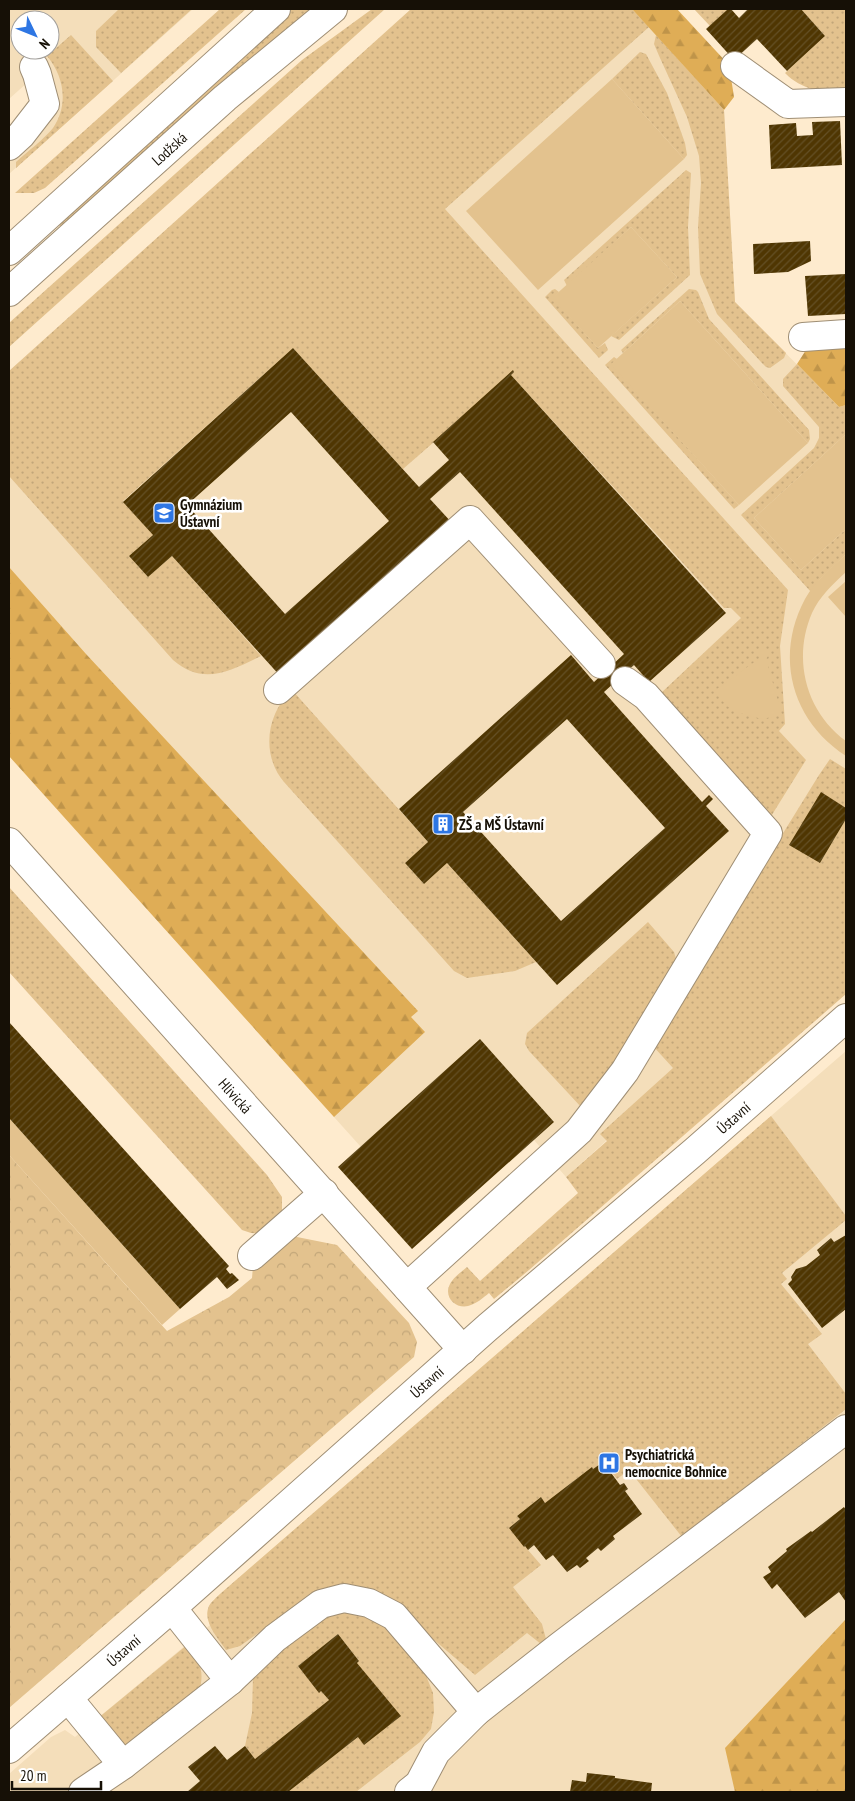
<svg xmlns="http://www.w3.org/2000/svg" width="855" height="1801" viewBox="0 0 855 1801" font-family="'PT Sans Narrow',sans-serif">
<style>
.built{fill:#f4deba;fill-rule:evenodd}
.grass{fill:url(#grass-dots)}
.forest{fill:url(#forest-firs)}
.park{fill:url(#park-crowns)}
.garden{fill:#e3c28e}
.building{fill:url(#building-hatch);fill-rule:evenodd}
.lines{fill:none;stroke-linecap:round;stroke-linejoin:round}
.minor-casing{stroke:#9f8e74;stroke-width:30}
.minor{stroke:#fff;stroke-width:28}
.labels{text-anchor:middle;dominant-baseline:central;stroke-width:5;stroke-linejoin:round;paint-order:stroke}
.street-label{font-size:15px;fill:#161006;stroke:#fff}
.poi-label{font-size:15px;font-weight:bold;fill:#161006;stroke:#fff;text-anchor:start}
</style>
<defs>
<pattern id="grass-dots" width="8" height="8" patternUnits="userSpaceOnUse" patternTransform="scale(1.25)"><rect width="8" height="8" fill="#e3c28e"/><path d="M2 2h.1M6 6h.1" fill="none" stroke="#c2a679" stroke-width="1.8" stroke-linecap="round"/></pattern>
<pattern id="forest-firs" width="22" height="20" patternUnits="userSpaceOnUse" patternTransform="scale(1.25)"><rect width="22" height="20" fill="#dfad56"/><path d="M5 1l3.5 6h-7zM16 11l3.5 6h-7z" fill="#bf9449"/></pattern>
<pattern id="park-crowns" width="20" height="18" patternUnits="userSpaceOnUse" patternTransform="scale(1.25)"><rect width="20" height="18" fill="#e3c28e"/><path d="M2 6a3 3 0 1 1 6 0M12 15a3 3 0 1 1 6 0" fill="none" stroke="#c2a679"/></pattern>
<pattern id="building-hatch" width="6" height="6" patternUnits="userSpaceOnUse" patternTransform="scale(1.25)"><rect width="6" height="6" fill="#4f3602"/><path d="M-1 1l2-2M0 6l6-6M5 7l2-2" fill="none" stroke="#645026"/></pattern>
</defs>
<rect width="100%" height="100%" fill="#feebce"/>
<path class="built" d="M9,9H193L9,174V127L29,107L33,94L28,82L9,99ZM20,20H50V50H20Z
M632,9L724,110L735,302L839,407L846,405V925L566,1177L534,1140L554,1122L480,1040L361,1147L9,756V396L423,23Z
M846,1051V1792H9V1774L51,1737L65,1730L75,1737L210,1625L207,1617L209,1606L220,1594Z"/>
<path class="grass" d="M119,9H192L121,73L96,47V31Z
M220,9H246L45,188L34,193H15Z
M292,9H310L309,12L63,229L58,224L60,218Z
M372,9H385L9,347V323L302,60Z
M411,9H632L649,27L445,209L788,590L780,646L785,724L779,731L806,760L770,818L661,693L741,618L731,608H724L511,375L403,469L293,348L123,501L153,535L129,556L148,577L172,556L261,656C230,671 203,686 173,660L9,476V371Z
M694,9H728L710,26Z
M801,9H846V97C824,92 801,90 785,73L825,36Z
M71,35L113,81L16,168V162C28,151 43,140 53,128C69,105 64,76 47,56Z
M656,35L724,110L735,302L786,353L784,358L770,368L766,367L761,362L717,314L700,274L698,227L701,183L699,156L687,117L660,58L654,44Z
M640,52L646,54L667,93L685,143L687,155L684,159L612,79Z
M686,170L691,173L688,227L690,275L619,340L611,336L677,277L631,227L567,286L564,280Z
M555,289L559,292L553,298L598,348L605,343L608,350L599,358L545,297L552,290Z
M689,289L696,290L698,292L709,319L809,430L810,439L808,443L680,301L623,353L621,350Z
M614,357L617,359L612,364L739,505L734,509L605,365Z
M797,364L839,407L846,405V434L754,518L801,570L846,529V554L820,579L811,592L741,515L814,448L819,438V427L783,386V379Z
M292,690L428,842L405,863L424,884L447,863L536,962L515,971L467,978L454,971L284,782C261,755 266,714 292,690Z
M830,759L846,769V808L821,793L820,863L846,819V994L529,1270L494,1299L489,1293C483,1298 476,1304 468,1306C456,1309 443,1297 450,1284C453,1278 461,1272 467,1267L480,1281L578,1193L566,1177L607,1141L600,1134L673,1068L652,1045L819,775Z
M9,887L267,1175L282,1197V1212L265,1234L251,1233L242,1230L9,972Z
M648,922L674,952L677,962L602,1090L582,1108L529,1051L525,1044L527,1033Z
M771,1116L846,1216V1220L782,1273L787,1279L781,1284L822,1334L808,1344L846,1394V1409L682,1537L629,1470L617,1479L603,1462L593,1469L592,1467L545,1503L541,1497L517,1516L520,1519L509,1528L541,1565L513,1587L542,1624L546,1639L541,1644L527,1633L475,1675L433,1639L409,1616L358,1590L333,1586L319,1590L240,1646L226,1650C218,1638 202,1621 209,1606C211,1602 217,1597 220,1594Z
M337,1611L360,1614L378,1620L396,1634L425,1673L433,1693L434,1712L431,1729L420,1742L356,1792H288L358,1737L400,1716L357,1663L359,1661L338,1634L298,1666L319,1692L321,1691L329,1700L255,1759L245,1746L252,1713L253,1676L257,1670L327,1616Z
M187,1645C200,1665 205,1668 199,1693L126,1746L117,1744L97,1719Z"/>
<path class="forest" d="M632,9H677L729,65L734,97L724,110Z
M846,347V405L839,407L797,364L806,350Z
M9,567L86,654L418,1011L411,1017L425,1032L334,1117L9,756Z
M846,1619V1792H735L725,1748Z"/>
<path class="park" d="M9,1155L167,1331L229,1297L252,1278L253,1266L292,1236L337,1245L409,1323L417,1342L414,1357L9,1708Z"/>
<path class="garden" d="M612,79L684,159L538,290L466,211Z
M631,227L677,277L598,348L552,298Z
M680,301L808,443L739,505L611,364Z
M846,434V529L801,570L754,518Z
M846,554V572C833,584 819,597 812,613C792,659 806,712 846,741V756C792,721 774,657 805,599C815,581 831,568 846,554Z
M846,581V617L828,597Z
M763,649H766L770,653L766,659L782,715L762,719L743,714L727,706L714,691L760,658L759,653Z
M9,1118L180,1309L162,1325L9,1155Z"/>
<path class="building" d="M728,9H731L739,18L748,9H801L825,36L787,71L757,39L734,60L706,29Z
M840,121L842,165L771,169L769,125L796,123L797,136L813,135L812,122Z
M810,241L811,261L788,272L754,274L753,244Z
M846,274V314L808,316L805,276Z
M293,348L419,487L449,460L433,442L513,370L514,372L511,375L726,613L649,682L634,665L604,692L702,802L709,795L713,799L706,806L729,831L557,985L447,863L424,884L405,863L428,842L399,809L571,655L594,682L624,654L460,472L430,499L453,524L282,678L172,556L148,577L129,556L153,535L123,502ZM291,412L389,521L285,614L187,505ZM567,719L665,828L561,921L463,812Z
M821,792L846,808V819L820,863L789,845Z
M9,1022L229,1266L226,1269L230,1274L232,1273L239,1280L227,1289L217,1277L180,1309L9,1118Z
M480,1039L554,1122L412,1249L338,1167Z
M846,1235V1309L822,1328L788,1284L792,1280L791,1277L796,1269L806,1266L820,1255L817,1250L831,1238L834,1242Z
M603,1462L620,1485L624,1483L628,1489L625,1491L642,1514L613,1536L615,1539L601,1551L598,1548L586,1558L589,1561L580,1568L577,1565L567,1572L553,1555L546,1560L534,1545L528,1550L525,1546L524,1547L509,1528L520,1519L517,1516L541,1497L545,1503L592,1467L593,1469Z
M844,1507L846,1510V1602L839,1592L805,1618L777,1584L772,1589L763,1577L771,1572L768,1567L787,1551L786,1549L811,1531L812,1532Z
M338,1634L359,1661L357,1663L401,1716L364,1745L358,1737L288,1792H187L200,1781L188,1767L215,1746L227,1760L245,1746L255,1759L329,1700L321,1691L319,1693L298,1666Z
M587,1773L615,1776V1778L652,1783L651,1792H570L572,1780L586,1782Z"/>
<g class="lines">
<g class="minor-casing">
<g id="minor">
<path d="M735,66L788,104L846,102"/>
<path d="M9,146L21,135L45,104L37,74L34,67"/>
<path d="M9,251L276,9"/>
<path id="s1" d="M9,292L225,98L333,9"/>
<path d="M803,337L846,334"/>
<path d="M278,690L470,520L601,664"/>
<path id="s2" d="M9,842L463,1350"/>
<path d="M252,1256L324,1193"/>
<path d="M407,1287L579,1131L625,1071L768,833L646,696L625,681"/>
<path d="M172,1608L230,1681"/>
<path d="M68,1698L123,1765"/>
<path id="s3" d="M9,1749L172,1608L488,1327L695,1151L846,1018"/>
<path d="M83,1792L123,1765L230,1681L275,1638L321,1604L344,1598L369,1603L394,1616L476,1712"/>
<path d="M409,1792L419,1784L436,1752L476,1712L560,1646L846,1429"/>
</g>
</g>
<use href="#minor" class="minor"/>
</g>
<defs>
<g id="school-square" transform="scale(1.125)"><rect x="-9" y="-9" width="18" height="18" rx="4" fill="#2e76e3" stroke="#fff"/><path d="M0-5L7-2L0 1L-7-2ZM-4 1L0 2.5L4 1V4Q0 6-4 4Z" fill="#fff"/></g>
<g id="building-square" transform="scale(1.125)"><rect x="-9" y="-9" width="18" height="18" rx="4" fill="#2e76e3" stroke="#fff"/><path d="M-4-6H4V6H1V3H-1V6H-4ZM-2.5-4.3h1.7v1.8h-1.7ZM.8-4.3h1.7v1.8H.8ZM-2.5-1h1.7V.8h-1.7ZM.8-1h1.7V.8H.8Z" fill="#fff"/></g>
<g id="hospital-square" transform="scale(1.125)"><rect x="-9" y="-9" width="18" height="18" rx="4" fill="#2e76e3" stroke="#fff"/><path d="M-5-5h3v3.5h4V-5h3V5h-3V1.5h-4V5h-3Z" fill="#fff"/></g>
</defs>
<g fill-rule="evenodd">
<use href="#school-square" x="164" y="513"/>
<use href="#building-square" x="443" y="824"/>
<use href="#hospital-square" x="609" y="1463"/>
</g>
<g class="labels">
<g class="street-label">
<text stroke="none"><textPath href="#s1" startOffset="215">Lodžská</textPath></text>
<text stroke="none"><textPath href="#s2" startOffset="340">Hlivická</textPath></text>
<text stroke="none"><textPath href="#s3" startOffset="961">Ústavní</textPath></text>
<text stroke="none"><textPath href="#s3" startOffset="556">Ústavní</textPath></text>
<text stroke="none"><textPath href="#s3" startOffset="151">Ústavní</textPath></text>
</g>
<g class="poi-label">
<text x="180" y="504">Gymnázium<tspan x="180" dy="17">Ústavní</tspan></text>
<text x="459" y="824">ZŠ a MŠ Ústavní</text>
<text x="625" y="1454">Psychiatrická<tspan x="625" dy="17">nemocnice Bohnice</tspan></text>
</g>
</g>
<rect width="855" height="1801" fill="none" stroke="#161006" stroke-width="20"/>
<g transform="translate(35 35) rotate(133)"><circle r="24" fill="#ffffff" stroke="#a29f9b"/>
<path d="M0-4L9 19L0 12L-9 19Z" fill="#2e76e3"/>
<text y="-8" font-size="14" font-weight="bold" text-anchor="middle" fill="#161006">N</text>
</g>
<path d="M12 1781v8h89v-8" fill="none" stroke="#161006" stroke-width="2.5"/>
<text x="20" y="1781" font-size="15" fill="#161006" stroke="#ffffff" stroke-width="4" paint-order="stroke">20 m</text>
</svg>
